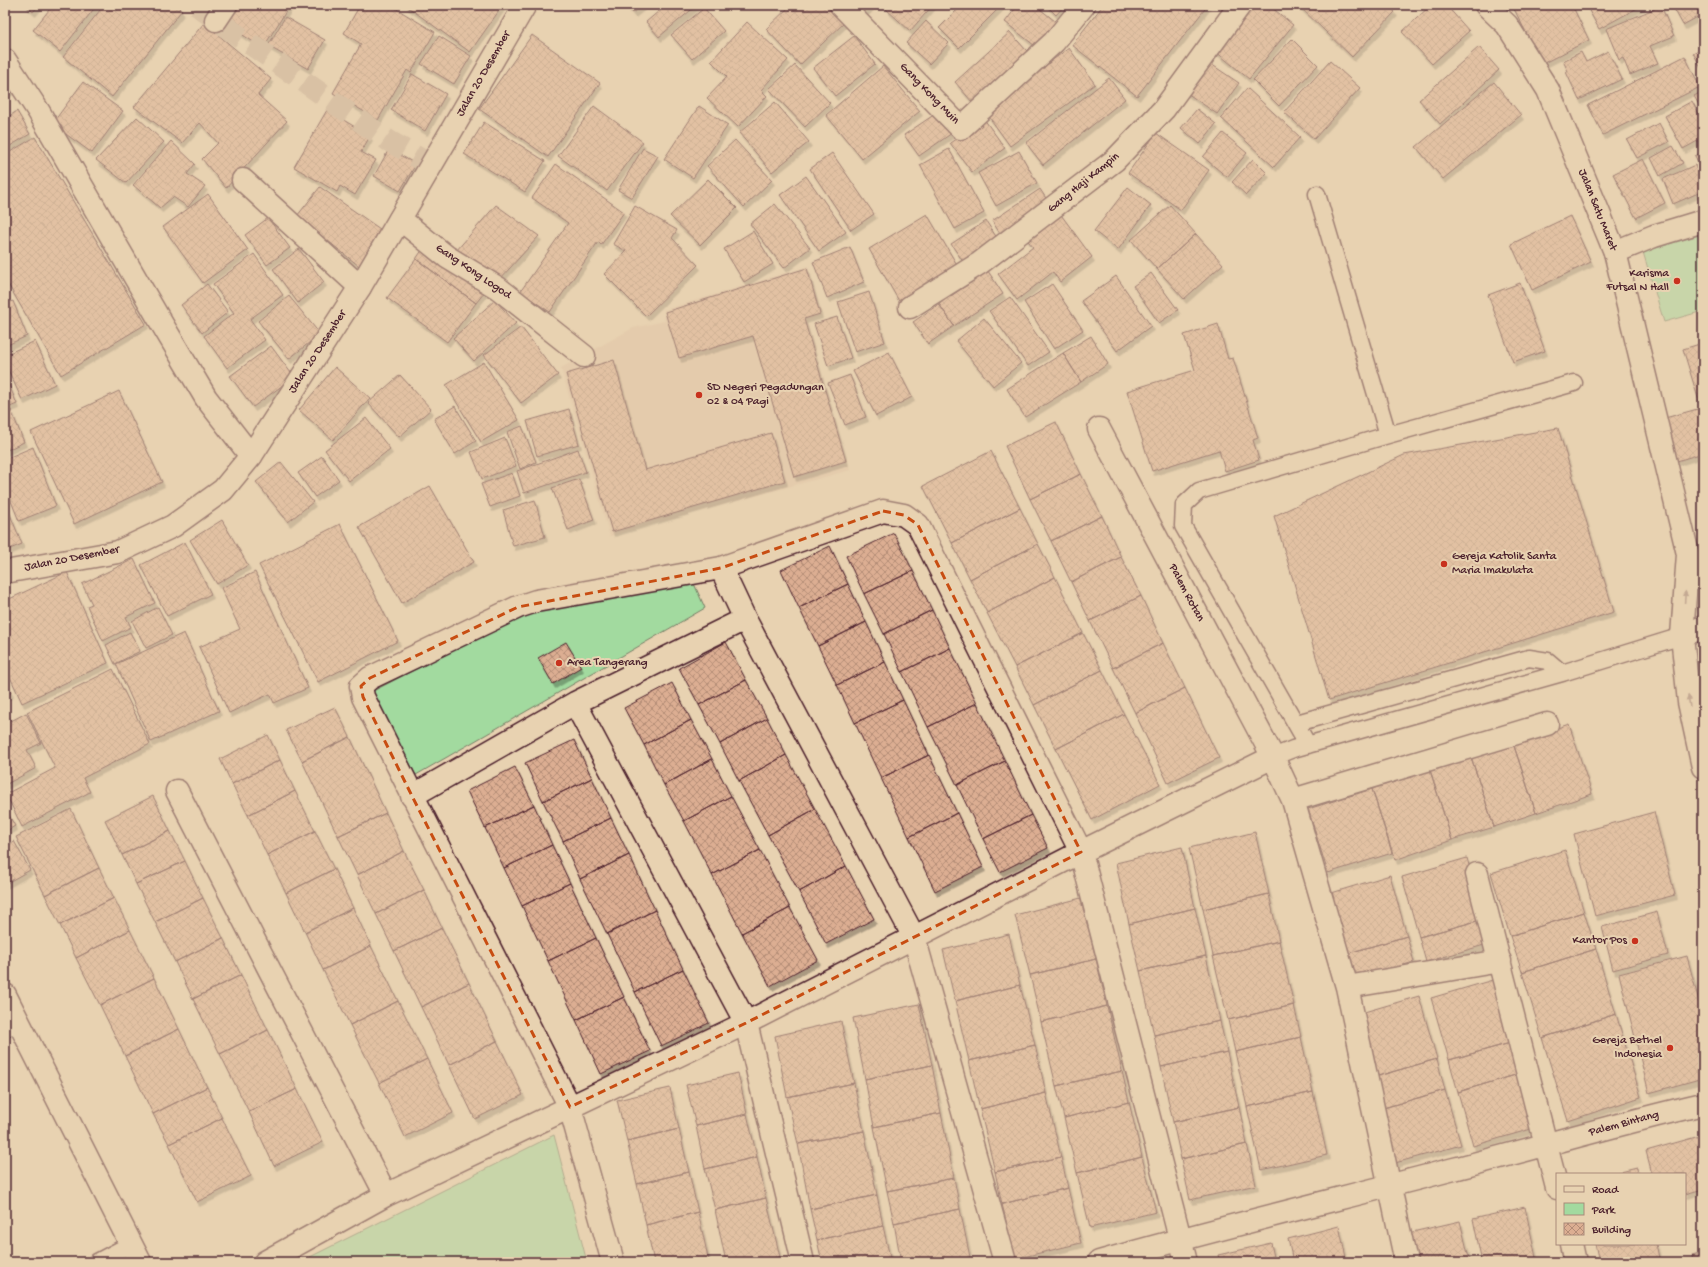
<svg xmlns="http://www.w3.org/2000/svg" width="1708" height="1267" viewBox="0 0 1708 1267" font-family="'Gochi Hand',sans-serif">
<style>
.built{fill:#e1c4a6}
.park{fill:#a2da9f;stroke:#767c65}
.building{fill:url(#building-cross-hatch);stroke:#4a1f2b;filter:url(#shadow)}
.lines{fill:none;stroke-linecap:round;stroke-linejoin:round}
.minor-tunnel{stroke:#c8ae96;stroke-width:22;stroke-dasharray:22 11;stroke-linecap:butt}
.service-casing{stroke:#4a1f2b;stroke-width:19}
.minor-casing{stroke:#4a1f2b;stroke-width:25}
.tertiary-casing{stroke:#4a1f2b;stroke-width:25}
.service{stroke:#e8d2b1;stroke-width:16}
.minor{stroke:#e8d2b1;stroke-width:22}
.tertiary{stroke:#e8d2b1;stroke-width:22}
.oneway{fill:#99786e}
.marked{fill:none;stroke:#c84d12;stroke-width:3;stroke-dasharray:8 5;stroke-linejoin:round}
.poi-dot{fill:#c8321e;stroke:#e8d2b1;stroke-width:1.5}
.labels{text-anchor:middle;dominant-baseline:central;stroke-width:4;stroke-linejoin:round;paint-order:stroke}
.street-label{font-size:12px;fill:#4a1f2b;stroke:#e8d2b1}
.poi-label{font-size:12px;fill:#4a1f2b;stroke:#e8d2b1;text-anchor:end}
</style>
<defs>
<pattern id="building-cross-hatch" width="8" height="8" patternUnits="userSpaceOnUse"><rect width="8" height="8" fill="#dcae92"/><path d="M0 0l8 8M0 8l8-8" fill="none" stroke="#b48d77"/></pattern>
<filter id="shadow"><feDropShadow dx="2.5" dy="4.5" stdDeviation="0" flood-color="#0004"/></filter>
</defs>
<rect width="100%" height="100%" fill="#e8d2b1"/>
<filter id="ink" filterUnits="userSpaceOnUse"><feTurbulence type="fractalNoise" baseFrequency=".025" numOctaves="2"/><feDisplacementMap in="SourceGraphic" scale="8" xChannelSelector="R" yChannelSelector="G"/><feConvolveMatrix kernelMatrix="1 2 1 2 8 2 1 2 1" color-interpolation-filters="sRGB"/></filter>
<g filter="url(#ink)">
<path class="built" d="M808,266L822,316L807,321L850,470L610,536L561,368L633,328L665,321L664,310Z"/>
<path class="park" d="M1703,234V311L1664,322L1643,252Z
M691,577L705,608L416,775L371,692L540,606Z
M554,1135L587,1262H300Z"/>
<path class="building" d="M25,5H39L33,12Z
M53,5H97L60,52L33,30Z
M104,5H177L182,10L112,97L63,57Z
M236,5H290L263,48L224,23Z
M360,5H390L435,32L411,73L407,70L378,120L333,93L361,44L344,33Z
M405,5H503L470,52Z
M626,5H643L633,13Z
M666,5H697L659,37L646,22Z
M791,5H830L846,21L800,65L766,29Z
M856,5H872L864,13Z
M889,5H933L910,31L886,9Z
M962,5H1002L959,48L939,28Z
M1018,5H1035L1060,25L1040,50L1005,22Z
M1046,5H1065L1056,15Z
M1103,5H1208L1137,96L1072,45Z
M1252,5H1269L1293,25L1249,79L1215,51Z
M1298,5H1387L1395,12L1352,57Z
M1431,5H1446L1469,31L1432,64L1402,32Z
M1512,5H1572L1589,40L1542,64Z
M1586,5H1643L1599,29Z
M1672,5H1703V14L1683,25Z
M1661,6L1674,36L1650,46L1658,63L1630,75L1623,58L1619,60L1606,29Z
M704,8L724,31L692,59L671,35Z
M285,17L325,40L308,69L268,46Z
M926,21L949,43L929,64L906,43Z
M747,22L788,60L761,90L767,96L738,127L707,98L727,77L711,61Z
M204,23L271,79L258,95L287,121L226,188L202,159L218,143L200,123L182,143L134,107Z
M1010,32L1034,59L978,109L955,82Z
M532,35L600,83L548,157L479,109Z
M439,36L471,56L454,84L421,64Z
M854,36L875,64L835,96L813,68Z
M1292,39L1318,65L1279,106L1253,80Z
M1479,47L1499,70L1440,124L1419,100Z
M1703,47V71L1693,53Z
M1069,48L1095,84L1010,146L984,110Z
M1608,51L1622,79L1579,100L1566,72L1568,71L1563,61L1581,52L1586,62Z
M1685,56L1700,87L1603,135L1588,105Z
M1205,60L1239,83L1217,114L1184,91Z
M1330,61L1360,88L1314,139L1284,112Z
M795,65L830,103L805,127L769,89Z
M883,66L920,111L862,159L826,115Z
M5,73L14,89L5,93Z
M412,74L446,94L425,131L391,110Z
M1109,78L1125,99L1043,165L1026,143Z
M83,82L123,111L92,153L52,124Z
M1494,82L1521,115L1443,179L1416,147Z
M1247,88L1300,137L1274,167L1221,118Z
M1703,91V112L1694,96Z
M1692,101L1703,121V138L1683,149L1665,116Z
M775,102L809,142L772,172L739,133Z
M594,106L643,142L607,191L558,156Z
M699,106L728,125L693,178L664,159Z
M1197,109L1216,124L1200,144L1181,128Z
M327,110L370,136L361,152L376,160L355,195L340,186L337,192L294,167Z
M17,111L30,134L5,149V119Z
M938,112L952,133L919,156L904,135Z
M137,117L164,142L126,183L96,160Z
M984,119L1005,148L972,172L950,143Z
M484,122L545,161L525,192L464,154Z
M1659,123L1669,142L1637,158L1627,140Z
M1156,133L1209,170L1181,210L1128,173Z
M1223,133L1247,153L1227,177L1203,157Z
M35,137L146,324L61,375L5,279V155Z
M735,140L772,180L744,207L707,166Z
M171,141L195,164L187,174L205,186L188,207L173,197L160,208L133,185Z
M1673,146L1683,163L1660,176L1651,158Z
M643,148L658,156L632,198L618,190Z
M389,149L416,164L400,191L374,176Z
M949,149L984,213L955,229L920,165Z
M1019,151L1037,183L996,206L978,173Z
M1703,152V172L1695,156Z
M832,153L874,214L851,230L810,169Z
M1253,159L1267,173L1246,195L1232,182Z
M1643,159L1665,203L1636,218L1613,174Z
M556,164L624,212L601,245L598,242L550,312L520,292L568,223L532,198Z
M1695,165L1703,182V191L1673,204L1663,179Z
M806,176L846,232L819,251L780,195Z
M708,179L737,208L700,245L670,216Z
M320,187L380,229L359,266L297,216Z
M1128,187L1151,205L1118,250L1094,231Z
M1040,189L1049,203L1001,235L992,221Z
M208,194L248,250L203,283L163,227Z
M775,204L810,248L784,268L750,224Z
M496,205L539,236L500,279L456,251Z
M1170,205L1196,234L1157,269L1131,240Z
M635,206L677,230L672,238L698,265L646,316L604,274L626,251L613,244Z
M1059,212L1092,257L1060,282L1053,272L1017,300L998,274L1033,247L1025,237Z
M927,214L959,268L900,303L869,249Z
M1570,216L1591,262L1532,290L1511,244Z
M268,218L290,248L267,265L245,235Z
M986,221L999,241L964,263L951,244Z
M753,231L773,264L744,282L724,249Z
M1196,234L1223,264L1184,299L1157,269Z
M427,243L488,288L476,303L416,259Z
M850,247L864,282L827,298L813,262Z
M299,249L324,282L298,303L273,269Z
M254,254L283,295L250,319L265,340L227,368L204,336L234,313L213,284Z
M416,259L476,303L447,342L387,298Z
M807,268L820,314L804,319L846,461L794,477L753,336L679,358L665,312Z
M988,271L1003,294L954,326L939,304Z
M1151,273L1178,310L1159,323L1133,286Z
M1116,276L1151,326L1117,351L1081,301Z
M1520,283L1545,351L1513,362L1488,295Z
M207,284L228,312L202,333L181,305Z
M1052,284L1083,330L1054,349L1024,302Z
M869,292L885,342L855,352L838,302Z
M289,296L320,334L289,359L258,321Z
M1010,297L1049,352L1028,366L989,311Z
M495,300L516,323L474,361L453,338Z
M13,301L27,336L5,346V304Z
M939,304L954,326L928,344L913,322Z
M837,317L851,358L828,366L814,324Z
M984,318L1021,363L993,386L956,341Z
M1218,324L1228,359L1233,358L1258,438L1253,440L1259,460L1225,471L1219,450L1152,471L1127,391L1195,370L1184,335Z
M521,327L558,375L521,403L484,355Z
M1091,336L1108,364L1081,382L1063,353Z
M35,341L55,384L22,400L5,363V355Z
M1703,343V453L1677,461L1665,418L1701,408L1683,349Z
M271,346L294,377L253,407L230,376Z
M889,352L912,397L876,416L853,371Z
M1063,353L1081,382L1025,417L1007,389Z
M614,360L645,470L771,433L785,481L612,532L566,374Z
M484,362L519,420L481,442L446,385Z
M335,367L370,398L333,440L299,410Z
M5,375L17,404L5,409Z
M400,375L431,409L399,437L368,403Z
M850,375L866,417L845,425L828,383Z
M119,391L162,482L74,524L31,432Z
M455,406L476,441L455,454L434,419Z
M569,409L579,444L537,456L527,421Z
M11,410L24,442L5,451V413Z
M366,418L390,449L349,481L325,450Z
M1056,422L1081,474L1030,499L1005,446Z
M522,426L536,462L520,469L507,432Z
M1558,428L1614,612L1329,700L1274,516L1404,455Z
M505,438L516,466L482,479L471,452Z
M33,447L56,506L19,521L5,486V459Z
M578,449L586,472L524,493L517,471Z
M991,451L1020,508L952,543L923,486Z
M322,456L339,480L315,497L298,473Z
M281,462L313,502L288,522L256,482Z
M512,473L520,496L490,507L481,484Z
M1081,474L1102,516L1051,541L1030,499Z
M579,479L594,520L568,530L552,488Z
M430,486L474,562L402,603L359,527Z
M535,500L545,537L513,546L503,510Z
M7,507L22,544L5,551V508Z
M1020,508L1038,544L970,579L952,543Z
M1102,516L1121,557L1071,582L1051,541Z
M222,520L248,565L217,584L190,540Z
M340,524L398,641L318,682L259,565Z
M894,533L913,571L864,594L846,556Z
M185,542L211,594L167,616L141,565Z
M1038,544L1055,577L987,613L970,579Z
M830,546L848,584L799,608L781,570Z
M1121,557L1141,596L1090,621L1071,582Z
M134,559L155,603L126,617L131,627L103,641L87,606L92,604L82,584Z
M913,571L932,610L884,634L864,594Z
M67,572L108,663L22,703L5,666V601Z
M255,572L308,688L274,703L270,694L229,713L199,647L240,629L221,588Z
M1055,577L1083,633L1015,667L987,613Z
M848,584L866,622L818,646L799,608Z
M1141,596L1163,643L1113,668L1090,621Z
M158,607L172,635L146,648L132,621Z
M932,610L950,648L902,672L884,634Z
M866,622L885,662L837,685L818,646Z
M130,632L140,651L115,664L106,645Z
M184,633L219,711L151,742L116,664Z
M1083,633L1102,670L1034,705L1015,667Z
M566,642L581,667L553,684L538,658Z
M726,642L746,680L699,705L679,668Z
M1163,643L1185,688L1135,713L1113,668Z
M950,648L977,703L928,727L902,672Z
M885,662L903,700L855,723L837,685Z
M113,669L150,744L83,778L90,792L22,827L6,794L55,768L27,712Z
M1102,670L1124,714L1056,749L1034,705Z
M746,680L767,718L720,744L699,705Z
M5,681L11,693L5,696Z
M672,683L691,720L644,745L624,708Z
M1185,688L1219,758L1168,783L1135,713Z
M903,700L929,755L881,778L855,723Z
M977,703L1005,761L957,785L928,727Z
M335,707L350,737L302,761L286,730Z
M5,709L11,721L26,713L41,743L27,750L36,768L5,785Z
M1124,714L1160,784L1092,820L1056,749Z
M767,718L786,755L739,781L720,744Z
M691,720L712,759L664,785L644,745Z
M1569,724L1592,794L1536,813L1513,743Z
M268,735L280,760L232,784L220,759Z
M350,737L386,813L338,836L302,761Z
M574,740L592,778L543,801L525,763Z
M1513,743L1536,813L1494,827L1471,757Z
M786,755L815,809L768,835L739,781Z
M929,755L957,813L909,837L881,778Z
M1471,757L1494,827L1452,840L1430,770Z
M712,759L731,796L684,821L664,785Z
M280,760L295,791L248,815L232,784Z
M1005,761L1031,815L983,839L957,785Z
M515,767L534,805L485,828L467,791Z
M1430,770L1452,840L1395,860L1372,789Z
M592,778L611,818L563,841L543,801Z
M1372,789L1392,853L1328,873L1308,809Z
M295,791L315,831L267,855L248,815Z
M153,796L170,831L122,855L105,820Z
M731,796L760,850L712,875L684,821Z
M534,805L552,845L504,868L485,828Z
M5,808L15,826L5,832Z
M71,809L99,868L45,895L16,837Z
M815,809L846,866L799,892L768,835Z
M1654,812L1675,895L1595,916L1574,834Z
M386,813L404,851L357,875L338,836Z
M957,813L983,867L935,891L909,837Z
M1031,815L1048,848L1000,872L983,839Z
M611,818L629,855L580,879L563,841Z
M170,831L185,861L136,884L122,855Z
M315,831L334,869L286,893L267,855Z
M1255,832L1269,894L1203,909L1189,848Z
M14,841L30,870L5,884V846Z
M552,845L570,883L522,906L504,868Z
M1182,847L1195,908L1129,924L1116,863Z
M760,850L790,908L742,933L712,875Z
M1565,850L1584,912L1510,936L1491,873Z
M404,851L424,890L376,914L357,875Z
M629,855L655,910L607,934L580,879Z
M1467,858L1484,919L1419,937L1402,877Z
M185,861L203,898L155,922L136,884Z
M846,866L874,919L826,944L799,892Z
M99,868L114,898L60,925L45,895Z
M334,869L353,908L305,932L286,893Z
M1390,875L1407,936L1342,955L1325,895Z
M570,883L596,938L548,961L522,906Z
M424,890L442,928L394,951L376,914Z
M1269,894L1279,941L1213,956L1203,909Z
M114,898L130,930L76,958L60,925Z
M203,898L223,938L175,962L155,922Z
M1081,898L1096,959L1030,975L1015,915Z
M353,908L371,946L323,970L305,932Z
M790,908L818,960L770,986L742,933Z
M1195,908L1206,956L1140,971L1129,924Z
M655,910L683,969L635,992L607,934Z
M1584,912L1596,949L1522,972L1510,936Z
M1657,912L1668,955L1613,970L1602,927Z
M1484,919L1491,943L1426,962L1419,937Z
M442,928L469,983L421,1007L394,951Z
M130,930L154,978L100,1005L76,958Z
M1009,934L1020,985L955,1001L943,950Z
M1407,936L1414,962L1349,981L1342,955Z
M223,938L241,975L193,999L175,962Z
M596,938L624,997L576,1020L548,961Z
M1279,941L1294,1005L1228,1020L1213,956Z
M371,946L398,1001L350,1025L323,970Z
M1596,949L1616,1014L1542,1038L1522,972Z
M1206,956L1220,1021L1154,1035L1140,971Z
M1687,956L1703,1017V1078L1649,1093L1619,974Z
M1096,959L1107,1006L1041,1022L1030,975Z
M683,969L709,1023L661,1046L635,992Z
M241,975L268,1030L220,1054L193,999Z
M154,978L179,1029L125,1056L100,1005Z
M1496,979L1514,1042L1449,1060L1431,998Z
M469,983L497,1041L449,1065L421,1007Z
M1020,985L1035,1045L969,1061L955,1001Z
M1419,996L1437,1059L1371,1078L1354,1015Z
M624,997L650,1051L601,1074L576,1020Z
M398,1001L427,1059L379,1083L350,1025Z
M919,1004L932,1065L865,1079L853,1018Z
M1294,1005L1301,1037L1235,1052L1228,1020Z
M1107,1006L1122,1071L1056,1086L1041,1022Z
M1616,1014L1641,1097L1568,1121L1542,1038Z
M841,1021L854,1083L787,1097L775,1036Z
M1220,1021L1227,1052L1161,1067L1154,1035Z
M179,1029L207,1087L153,1114L125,1056Z
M268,1030L297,1089L249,1112L220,1054Z
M1301,1037L1313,1092L1247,1107L1235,1052Z
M497,1041L523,1095L475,1119L449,1065Z
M1514,1042L1522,1073L1458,1092L1449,1060Z
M1035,1045L1046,1093L980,1109L969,1061Z
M1227,1052L1239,1107L1173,1122L1161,1067Z
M427,1059L453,1113L405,1137L379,1083Z
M1437,1059L1445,1090L1380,1109L1371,1078Z
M932,1065L941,1113L874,1127L865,1079Z
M1122,1071L1129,1102L1064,1118L1056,1086Z
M738,1073L747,1114L696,1126L686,1085Z
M1522,1073L1538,1127L1473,1146L1458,1092Z
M854,1083L864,1131L798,1144L787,1097Z
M207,1087L222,1118L169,1144L153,1114Z
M670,1088L679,1129L627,1141L617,1100Z
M297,1089L323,1142L274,1166L249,1112Z
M1445,1090L1461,1145L1395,1163L1380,1109Z
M1313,1092L1327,1155L1261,1170L1247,1107Z
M1046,1093L1061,1157L995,1172L980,1109Z
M1129,1102L1142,1157L1077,1173L1064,1118Z
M1239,1107L1247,1144L1181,1159L1173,1122Z
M941,1113L954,1178L887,1191L874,1127Z
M747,1114L757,1157L705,1169L696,1126Z
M222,1118L251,1176L197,1202L169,1144Z
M679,1129L689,1172L637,1184L627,1141Z
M864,1131L877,1195L810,1209L798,1144Z
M1703,1135V1189L1685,1194V1174H1652L1646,1151Z
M1247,1144L1256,1185L1190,1200L1181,1159Z
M757,1157L766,1198L715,1210L705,1169Z
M1061,1157L1068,1188L1002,1204L995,1172Z
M1142,1157L1156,1212L1090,1228L1077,1173Z
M1637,1168L1638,1174H1612Z
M689,1172L698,1212L646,1225L637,1184Z
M954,1178L960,1209L894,1223L887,1191Z
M1068,1188L1081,1243L1015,1259L1002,1204Z
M877,1195L883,1226L817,1240L810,1209Z
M766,1198L780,1257L760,1262H726L715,1210Z
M1525,1207L1537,1262H1482L1473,1219Z
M960,1209L971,1262H901L894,1223Z
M698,1212L709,1262H654L646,1225Z
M1460,1221L1470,1262H1415L1408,1233Z
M883,1226L891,1262H822L817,1240Z
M1339,1226L1347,1262H1293L1288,1239Z
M1271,1243L1275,1262H1220L1218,1255Z
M1595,1244H1656L1660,1262H1599Z
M1703,1253V1262H1693L1692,1256Z
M780,1257L782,1262H760Z"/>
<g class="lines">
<path class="minor-tunnel" d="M197,5L216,20L389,141L431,165"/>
<g class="service-casing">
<path id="service" d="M1317,194L1388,435
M1297,723L1529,658L1548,661L1562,673
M1308,745L1183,526L1184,505L1199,491L1388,435L1574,383
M1273,757L1293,749L1562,673L1682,636
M5,1029L18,1022
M97,1262L131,1244"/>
</g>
<g class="minor-casing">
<path id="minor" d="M841,5L961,128L1054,42L1084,5
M216,20L226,5
M5,60L39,112L162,324L206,398L251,456
M243,180L360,287
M400,219L447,257L498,288L584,356
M1615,252L1654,236L1703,221
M910,307L980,263L1115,160L1164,109L1240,5
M1099,429L1273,757L1293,800L1347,987L1406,1262
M721,568L745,619L914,937L1005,1262
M1682,636L1703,627
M575,703L746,1023L803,1262
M177,791L386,1195
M412,796L575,703L745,619
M1293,800L1547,724
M1477,874L1557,1188
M1347,987L1500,961
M5,995L140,1262
M1571,1244L1575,1262
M265,1262L386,1195L746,1023L1081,852L1273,757
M613,1262L570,1107L363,697L361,686L370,678L518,607L536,601L721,568L883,511L904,515L918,525L1081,852L1186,1262
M1099,1262C1217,1228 1336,1200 1454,1169C1537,1148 1619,1123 1703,1104"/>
</g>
<g class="tertiary-casing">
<path id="tertiary" d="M1486,5L1507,25L1548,90L1615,252L1688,554L1703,580
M1688,554L1682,636L1689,702L1703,767
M5,572L118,552L173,526L223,490L251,456L360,287L525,5"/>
</g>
<use href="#service" class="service"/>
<use href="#minor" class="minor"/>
<use href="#tertiary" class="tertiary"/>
</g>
<defs><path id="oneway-solid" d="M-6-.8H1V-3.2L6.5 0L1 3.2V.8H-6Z"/></defs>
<g class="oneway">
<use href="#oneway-solid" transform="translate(1685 597) rotate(-86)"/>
<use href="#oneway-solid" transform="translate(1689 701) rotate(-99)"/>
</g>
</g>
<path d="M0 0H1708V1267H0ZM883,511L904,515L918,525L1081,852L746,1023L570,1107L412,796L363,697L361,686L370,678L518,607L721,568Z" fill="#e8d2b1" fill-opacity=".55" fill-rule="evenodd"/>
<path class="marked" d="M883,511L904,515L918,525L1081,852L746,1023L570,1107L412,796L363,697L361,686L370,678L518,607L721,568Z"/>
<g class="poi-dot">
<circle cx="1677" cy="281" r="4"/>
<circle cx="699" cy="395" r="4"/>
<circle cx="1444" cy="564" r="4"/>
<circle cx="559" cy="663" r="4"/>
<circle cx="1635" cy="941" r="4"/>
<circle cx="1670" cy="1048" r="4"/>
</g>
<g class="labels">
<g class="street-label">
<text transform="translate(484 74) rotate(-60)">Jalan 20 Desember</text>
<text transform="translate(929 94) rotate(46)">Gang Kong Muin</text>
<text transform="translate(1084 183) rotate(-39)">Gang Haji Kampin</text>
<text transform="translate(1597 210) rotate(68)">Jalan Satu Maret</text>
<text transform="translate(473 272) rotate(34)">Gang Kong Logod</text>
<text transform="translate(318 352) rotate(-57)">Jalan 20 Desember</text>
<text transform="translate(72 559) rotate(-11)">Jalan 20 Desember</text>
<text transform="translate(1186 593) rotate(62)">Palem Rotan</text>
<text transform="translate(1624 1124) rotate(-15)">Palem Bintang</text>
</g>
<g class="poi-label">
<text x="1669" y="274">Karisma<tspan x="1669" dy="14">Futsal N Hall</tspan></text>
<text x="707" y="388" text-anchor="start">SD Negeri Pegadungan<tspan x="707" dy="14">02 &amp; 04 Pagi</tspan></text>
<text x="1452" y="557" text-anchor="start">Gereja Katolik Santa<tspan x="1452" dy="14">Maria Imakulata</tspan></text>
<text x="567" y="663" text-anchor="start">Area Tangerang</text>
<text x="1627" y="941">Kantor Pos</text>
<text x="1662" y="1041">Gereja Bethel<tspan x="1662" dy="14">Indonesia</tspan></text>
</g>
</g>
<rect width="1708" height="1267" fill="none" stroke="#e8d2b1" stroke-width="20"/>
<rect x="10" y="10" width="1688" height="1247" fill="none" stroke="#4a1f2b" stroke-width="1.5" filter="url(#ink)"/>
<rect x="1556" y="1173" width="130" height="72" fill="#e8d2b1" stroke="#a98a7b"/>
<rect x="1564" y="1186" width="20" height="6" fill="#e8d2b1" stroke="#a98a7b"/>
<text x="1592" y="1193" font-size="12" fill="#4a1f2b">Road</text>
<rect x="1564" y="1203" width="20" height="12" fill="#a2da9f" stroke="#a98a7b"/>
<text x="1592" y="1213" font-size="12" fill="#4a1f2b">Park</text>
<rect x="1564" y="1223" width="20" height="12" fill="url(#building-cross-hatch)" stroke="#a98a7b"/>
<text x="1592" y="1233" font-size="12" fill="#4a1f2b">Building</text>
</svg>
